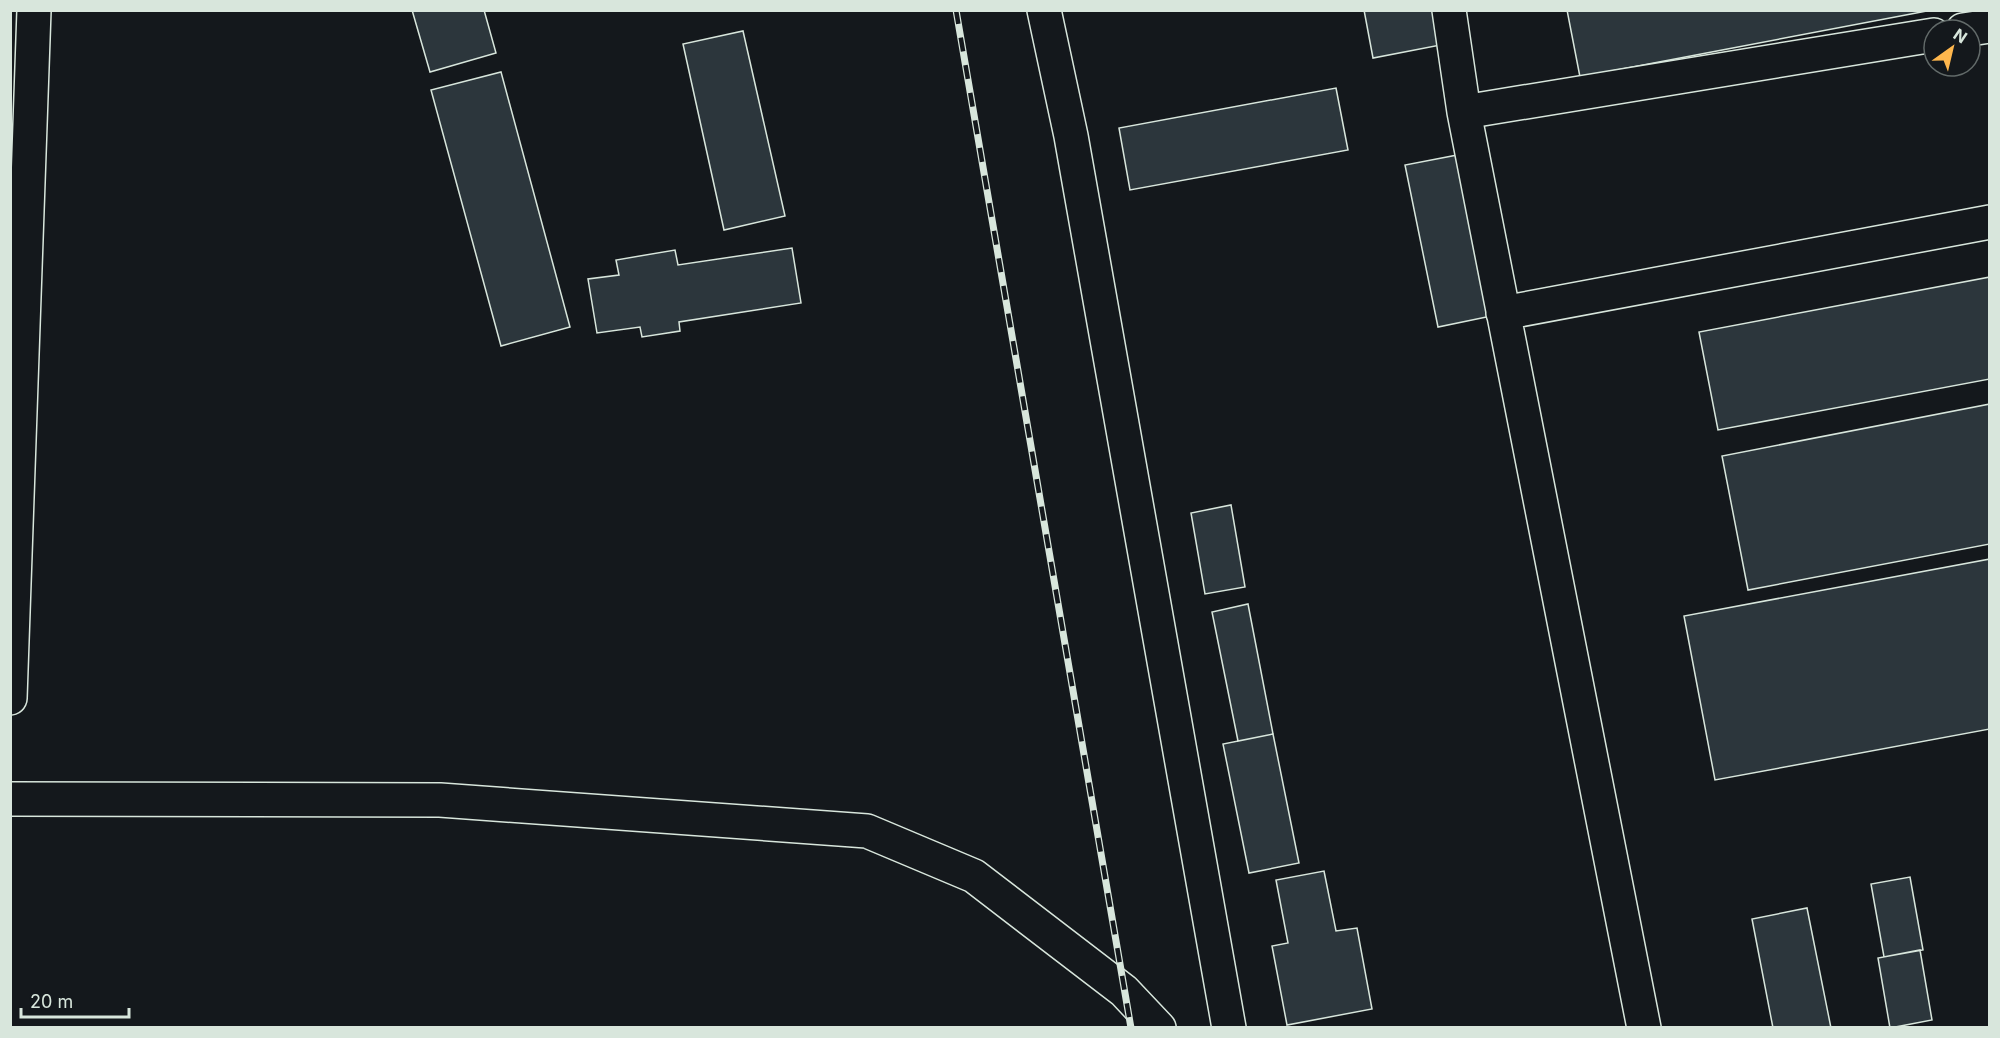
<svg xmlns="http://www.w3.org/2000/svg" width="2000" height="1038" viewBox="0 0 2000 1038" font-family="Inter,sans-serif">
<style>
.building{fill:#2c363c;stroke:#d8e6dc;stroke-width:1.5}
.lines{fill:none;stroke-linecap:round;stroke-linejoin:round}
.street-casing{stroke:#d8e6dc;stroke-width:36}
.secondary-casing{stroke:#d8e6dc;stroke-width:36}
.highway-casing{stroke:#d8e6dc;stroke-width:36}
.street{stroke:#14181c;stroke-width:33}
.secondary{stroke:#14181c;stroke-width:33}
.highway{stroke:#14181c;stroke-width:33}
.rail-casing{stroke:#d8e6dc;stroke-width:7}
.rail{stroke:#14181c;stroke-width:4.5;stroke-dasharray:14;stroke-linecap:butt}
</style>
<rect width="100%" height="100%" fill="#14181c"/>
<path class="building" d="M412,10H484L496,53L430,72Z
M1364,10H1445L1451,43L1373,58Z
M1567,10H1932L1580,77Z
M743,31L785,216L724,230L683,44Z
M501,72L570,327L501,346L431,90Z
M1336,88L1348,150L1130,190L1119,128Z
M1473,152L1506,313L1438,327L1405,165Z
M792,248L801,303L679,322L680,331L642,337L640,327L597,333L588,279L619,275L616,260L675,250L678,265Z
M1990,277V379L1718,430L1699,332Z
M1990,404V544L1748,590L1722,456Z
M1231,505L1245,587L1205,594L1191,513Z
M1990,559V729L1715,780L1684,616Z
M1248,604L1273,734L1238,741L1212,612Z
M1273,734L1299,863L1249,873L1223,744Z
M1324,871L1336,931L1357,928L1372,1009L1287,1025L1272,946L1288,943L1276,880Z
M1910,877L1923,950L1884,957L1871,884Z
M1807,908L1831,1028H1773L1752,919Z
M1920,950L1932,1020L1890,1028L1878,958Z"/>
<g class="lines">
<g class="street-casing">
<path id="street" d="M1449,10L1464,112L1644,1028
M1963,30L1990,26
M1464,112L1934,35
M1503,313L1990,222
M10,799L440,800L867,831L974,876L1124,991L1159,1028"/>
</g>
<g class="secondary-casing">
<path id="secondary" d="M1044,10L1071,136L1229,1028"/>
</g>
<g class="highway-casing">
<path id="highway" d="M10,698L34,10"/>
</g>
<use href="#street" class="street"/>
<use href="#secondary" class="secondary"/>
<use href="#highway" class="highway"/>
<g class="rail-casing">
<path id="rail" d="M956,10L1131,1028"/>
</g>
<use href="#rail" class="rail"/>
</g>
<rect width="2000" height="1038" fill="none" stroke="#d8e6dc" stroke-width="24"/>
<g transform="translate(1952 48) rotate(34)"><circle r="28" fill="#14181c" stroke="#626a69" stroke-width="1.5"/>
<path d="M0-4.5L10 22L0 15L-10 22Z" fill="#ffb74d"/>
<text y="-9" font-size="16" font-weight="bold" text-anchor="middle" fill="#d8e6dc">N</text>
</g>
<path d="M21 1008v9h108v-9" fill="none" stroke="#d8e6dc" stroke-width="3"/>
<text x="30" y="1008" font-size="18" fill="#d8e6dc" stroke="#14181c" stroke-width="4.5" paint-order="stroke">20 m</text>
</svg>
